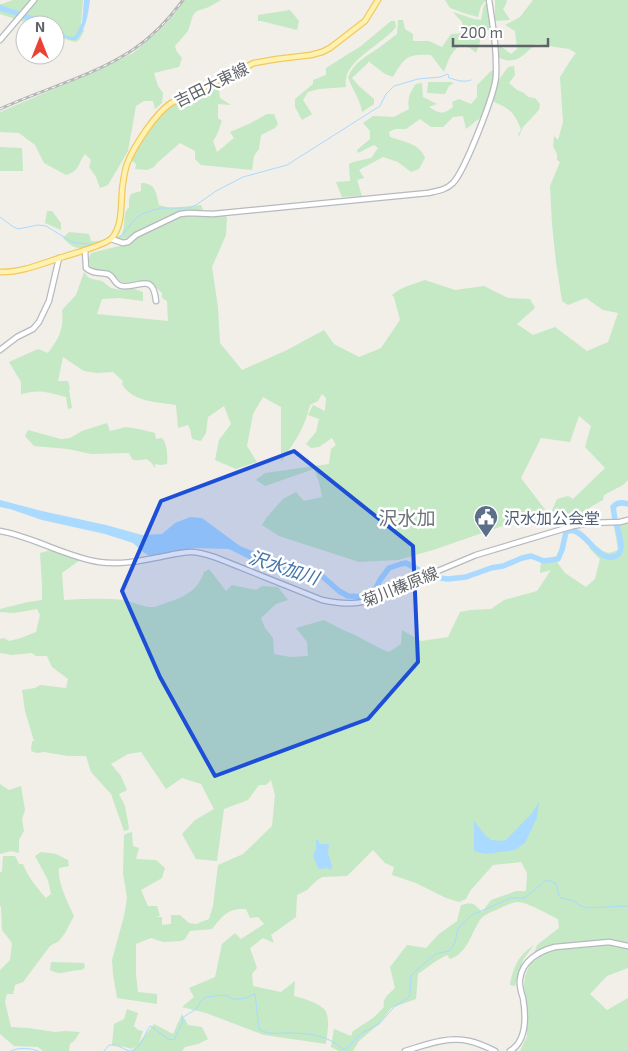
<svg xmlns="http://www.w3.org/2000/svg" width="628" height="1051" viewBox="0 0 628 1051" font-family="'Exo 2','Noto Sans JP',sans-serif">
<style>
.green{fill:#c5e8c5}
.water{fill:#aadaff}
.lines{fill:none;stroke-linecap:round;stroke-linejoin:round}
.stream{stroke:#aadaff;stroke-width:1}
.river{stroke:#aadaff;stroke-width:5.5}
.secondary-casing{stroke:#b6babf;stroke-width:7}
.primary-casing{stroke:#f2c960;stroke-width:7}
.secondary{stroke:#fff;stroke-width:4.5}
.primary{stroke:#fff2af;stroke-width:4.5}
.rail-casing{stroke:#b6b7b8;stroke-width:3}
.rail{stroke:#fff;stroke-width:1;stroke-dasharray:4;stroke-linecap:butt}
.marked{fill:#1d4ed8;fill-opacity:0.2;stroke:#1d4ed8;stroke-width:4;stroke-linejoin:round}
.labels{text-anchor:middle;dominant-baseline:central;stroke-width:5;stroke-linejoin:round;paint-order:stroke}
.street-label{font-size:16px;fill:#5f6368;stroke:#fff}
.service-label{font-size:16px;fill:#4e5e75;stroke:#fff;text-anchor:start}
.water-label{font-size:18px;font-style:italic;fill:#4174aa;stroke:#fff}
.quarter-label{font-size:19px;fill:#70757a;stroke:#fff}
</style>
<rect width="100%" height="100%" fill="#f1efe8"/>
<path class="green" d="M13,0H83L81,23L84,31L79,40L75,42L55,36V25H34L0,14V4H2Z
M184,0H221L209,7L197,11L193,15L188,31L175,46L177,52L182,58L179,67L154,73L158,86L163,93L162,103L155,109L153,101H144L136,106L128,151L108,185L100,188L96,177L89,167L91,160L85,154C78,163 80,171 66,175L44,163L35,145L19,133L0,132V112L94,72L133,53L161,29L176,12Z
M445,0H486L481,6L478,17L464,13L450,8Z
M495,0H507L506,4L503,9L510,20L495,21Z
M533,0H628V480L623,485L604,495L603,500L592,506L584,513L550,515L557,499L568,496L573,499L605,468L585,447L591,426L579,416L570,442L541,438L521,478L550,516L517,521L433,550L398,560L359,562L279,536L262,525L267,517L283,499L296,492L304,501L322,497L319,482L314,469L265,486L256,480L265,473L329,464L331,449L336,445L332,438L319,447L311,448L306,444L316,432L319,419L308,415L313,405L325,411L326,398L322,394L318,401L310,405C304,430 295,441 281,462V407L263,397L253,414L247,446L257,462L236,469L215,460L219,440L231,424L224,406L208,417L206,433L201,441L192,439L190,429L188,425L178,428L176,405C157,402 132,402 122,384L123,381L113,372L97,373L84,371L63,357L58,381H68L70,389H69L72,408L68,409L66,397C47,392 41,389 21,394V382L9,362L38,349L48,353C59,338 64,329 62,310L76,295L84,272L88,277L92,279L102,281L111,288L121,290L132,288L143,292V301L119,298L102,299L97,314L168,321L167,301L162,298V293L150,282L137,281L131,283L121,282L110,272L90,268L89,259L91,253L127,244L151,230L182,216L195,215L210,217L225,215L227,218L226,235L212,267L218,307L220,343L242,370L287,350L324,330L334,344L359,357L381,348L400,320L394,297L392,295C401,287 414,284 425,280L455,290L484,286L508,298L530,299L535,308L517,324L533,335L555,327L587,351L608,342L618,313L603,310L586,298L568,305L562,301L556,262L552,224L550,186L560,162L557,160V154L553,146L554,136L558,140L563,122L560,77L570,61L576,53L569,49L536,44C522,56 516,66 497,57L499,45L511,54L517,49L515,31L505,25L520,17Z
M487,3L491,28L482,36L476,53C457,35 450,56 444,72L431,55C407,54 405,57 393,77L385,74L368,61V63L352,78L359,86L374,99V104L362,112C361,101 352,89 348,77C355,61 367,56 380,47C386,43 391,38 397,34L398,20H403L405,29L413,34V41H429L442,47L451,34L464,33L462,22L453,12L474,19L481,20L484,5Z
M290,10L299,21L297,30L261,21H258V15Z
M391,21H395L396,27C384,43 348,59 346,79C345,82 346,85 346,87L319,89L308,92L303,100L312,114L302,120L295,107V99L313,84V80L326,75V68L361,46Z
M514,66L515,75L509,83L517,90L524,93L528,97L535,98L540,104L539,110L523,127L519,136L518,135L521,129C513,110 508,108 490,100L480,118L466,129L463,116L453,117L443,127H431L420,119L406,129H395L389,132L390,137C402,141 421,144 425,158L419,169L411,172L398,162L383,157L359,170L364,178L357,180L362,196L342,197L336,182L350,181L349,164L353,162L371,158L378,148L374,145L358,153L357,150L370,139V131L363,123L373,116L394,117L409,109C407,99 410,92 416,84L422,83L423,97L437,104L429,107C440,114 443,115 453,107L452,102L459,99L471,104L477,97V85L491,71L494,70L498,81L508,67Z
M428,82H450L454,83L449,86L445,94L427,93Z
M212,88L219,89L220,98L231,105L218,104V118L222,121C219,128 218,135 213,141L217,152L234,138L230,132L249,124L267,114H274L278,124L275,128L261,135L259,149L254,156L252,170L201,165L195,159V151L180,143L157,163L154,167L147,170L135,169L136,164L131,160C145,137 159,112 183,99C189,96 196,96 202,94C205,92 208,90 212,88Z
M0,147L22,148L23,171H0Z
M141,183C156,183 156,193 159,205L170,208L201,205L204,212C194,211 184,211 173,214C158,219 146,229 132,236C120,241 107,244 94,246C79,249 74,250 63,238L69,232L89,234L91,241C102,242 112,238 122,235C122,232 124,229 124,226C125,218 123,214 129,207V199L131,194L141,191Z
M47,211H52L61,223V230L45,223Z
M107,423L110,431L126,427L139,429L155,433L156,439L162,438C167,444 168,456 167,464L161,465L155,464V468C145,452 143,464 132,459L129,453L91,454L68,449L34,446L25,436L28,430L61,439L70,438L82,431Z
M628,523V968L607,976L590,994L607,1010L628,998V1051H520L527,1036L526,1000L524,988L525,976L530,964L541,956L534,953L537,945L559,928L558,919C549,915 527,902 518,902C511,902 503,907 496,910C491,912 483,915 480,920C471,933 468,953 450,959L447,955L436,961L418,974L416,999L391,1008L380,1023L359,1041L353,1051H339L331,1047L334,1029L351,1036L353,1031L373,1018L384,1007C382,998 389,994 395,988L390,967L407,945L426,948L439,934L457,921L461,905C472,902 474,903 482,912L491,900L516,891H526L527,873L521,862L493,865L470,891L466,899L459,902L446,898L416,883L392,875L394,867L385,863L373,850L347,876L322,877L316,881L307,890L297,895L296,917L271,935L274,943L263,938L250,948L257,968L252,974L253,986L281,992L295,981L294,996C302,998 323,1004 326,1012C330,1021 327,1034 326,1044L264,1035L206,1013L182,1007L194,997L189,988L215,977L222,944L235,933L241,939L264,924L258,917L250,918L246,909C228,908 223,915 212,929L190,931L185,939L181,941L163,942L151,938L136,944V975L138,992L157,994V1004L117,998L113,974L112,960L124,916L127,898L123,873L124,835L128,833L132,832L133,846L139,848L136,859L156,860L165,868L162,878L141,890L148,906H157L160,916L155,917H162V925L171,924V915H180L189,923L196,924L209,919L213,906L218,865L243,854L272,826L275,795L271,780L266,785H259L248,800L224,809L217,861L196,859L182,834L195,820L214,809L201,784L182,778L166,789L141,752L128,754L111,764L121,776L127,790L119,794L125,806L129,828L128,830L124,831L111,794L91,772L86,756H68L44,752L37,753L31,751L32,741H34L25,711L22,690L35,688L40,685L66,688L68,679L52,667L47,656H36L32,653L12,655L0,653V639L4,638L9,641L21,638L36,632L40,615L37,609L14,613L0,612V609L28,602L42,600V584L40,553L51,550L80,560L62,573L64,600C84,599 104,598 124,600C134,602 144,608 155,607C176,599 196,596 204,572L209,569L226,591L232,585L256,590L262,586L278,587L288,600L276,604L261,618L265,628L273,638L274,654L290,657L308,656L307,642L296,628L324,620C335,626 345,631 357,636C368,642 378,648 389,652L401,644L402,630L421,641L448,637L460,612L471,610L491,609L504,600L537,591L551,570L540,573L541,558H554L565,573L586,587L595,579L600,559L589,548L594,544L603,551L609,553L618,550L614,526Z
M0,784L9,790L21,786L25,810L22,819L24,831L19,840V853L11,851L0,854Z
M41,852L56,854L68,860L69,866L59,868C57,882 68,903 74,916L65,933L59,941L50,946L23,982L15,985L13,994H7L5,1002L11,1027L28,1028L55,1032L65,1031L80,1032L75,1040L70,1044L69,1051H43L38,1047L14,1046L0,1034V970L10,960L12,943L2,930L1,907L0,906V873L2,871L3,856H15L19,864H23C28,877 37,888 46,898L51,894L48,880L35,856Z
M534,945L523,960L515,986L510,985C513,968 518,955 534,945Z
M51,962L84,963L85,967L82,970C69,969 62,977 50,970Z
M127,1009L138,1013L134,1026L138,1030L143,1031L139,1043L154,1024L173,1034L182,1014L188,1025L202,1027L208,1039L198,1044L185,1047L182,1051H132L136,1046L132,1049L125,1047L112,1045L114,1024L124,1019Z"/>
<path class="water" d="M84,0H90C88,15 86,29 76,40H71L55,33V29L69,37L75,36L82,23Z
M0,5L39,18L49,25H38L18,16L0,11Z
M0,500L42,511L106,525L142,535L162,534L175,523L190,517L202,518L240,546L289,566H306L322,576L286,572L261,565L229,549L195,548L150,556L143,552L133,543L105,534L42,520L10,509L0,507Z
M539,802L537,818L525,843L515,850L485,854L474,851V821L485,835L491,840L499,841L506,840L532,813Z
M316,840H318L320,844H329L328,853L332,866L331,870L328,868L320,869L318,868L313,856L316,848Z"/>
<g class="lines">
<path class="stream" d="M0,217L12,226L18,229L38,225L46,226L72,242L93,245
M117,239L124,233L135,219L142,214L150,211L162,208H189L196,205L216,191L243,177L287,165L380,106L386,94L394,86L418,79L440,77L448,74L449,78C457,80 463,83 471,80
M11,1051C19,1047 30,1048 38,1051
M104,1051L109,1045C112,1045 115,1045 118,1046C122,1047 125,1050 129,1051C141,1051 144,1034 150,1026L152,1027L168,1039L174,1040L183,1021L182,1018L196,1009L201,1001L206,997L225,995L233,999H237L246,998L254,994H255L259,1029C268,1035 277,1033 287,1033C308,1033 328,1035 344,1050L346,1049L362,1033L379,1024L395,1006L408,998L410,994L411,976L413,973L436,954L448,951L452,948L455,942L458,929L470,916L511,898H524L531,893L545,881L549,880L556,884L559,896L561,898L574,901L579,905L587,908L628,906"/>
<path class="river" d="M316,574L322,576L339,591L348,596L366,597L374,592L380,580L389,568L401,564L406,563L432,577L448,579L466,577L491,568L503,566L522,558L531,556L544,561L558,559L562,550L566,532C569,531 572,530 574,531C588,534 599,564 616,556C620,554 621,551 621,546C621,537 617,528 615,519C614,515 614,511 613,507C617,502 622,502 628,504"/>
<g class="secondary-casing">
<path id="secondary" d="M0,40L34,0
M111,239L123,243L128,242L136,235L180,214L189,213L213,214L428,193C437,191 446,190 453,183C465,170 495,94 496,76C497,49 493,27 489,0
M85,250L86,268C92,274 100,272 108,274C115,277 114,285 122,286C140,288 153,272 156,301
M0,350L17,337L33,329L39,322L49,301L59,258
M0,531C34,537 66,557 99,562C120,565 140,561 160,557C170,555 181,552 191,552C200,552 208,555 217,558L322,600C346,605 359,605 382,596L433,573L476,555L573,526L590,523L620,522L628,520
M405,1051C425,1045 448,1036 469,1041C478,1043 487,1047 495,1051
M510,1051C527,1041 526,1016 523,998C521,992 519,986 520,979C522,961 539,951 555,947L609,942L628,946"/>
</g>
<g class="primary-casing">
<path id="primary" d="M0,272C21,273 43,263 63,257C74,253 104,246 112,238C124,224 120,200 123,183C124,176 125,170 127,164C134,146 155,114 171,103L254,63L277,59L311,55L322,52L330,48L365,21L378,0"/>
</g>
<use href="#secondary" class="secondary"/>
<use href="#primary" class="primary"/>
<g class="rail-casing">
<path id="rail" d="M0,109C43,89 94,76 134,49C153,36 169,19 183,0"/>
</g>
<use href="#rail" class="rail"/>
</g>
<path class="marked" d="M294,451L413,546L418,662L368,719L215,776L160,677L122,591L161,501Z"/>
<defs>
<g id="civic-pin" transform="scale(1.25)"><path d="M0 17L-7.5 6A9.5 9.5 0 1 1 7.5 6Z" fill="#5c6f8a" stroke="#fff"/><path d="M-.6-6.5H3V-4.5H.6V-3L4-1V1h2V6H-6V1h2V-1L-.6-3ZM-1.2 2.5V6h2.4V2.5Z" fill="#fff"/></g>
</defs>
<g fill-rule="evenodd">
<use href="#civic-pin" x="486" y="517"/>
</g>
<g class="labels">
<g class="street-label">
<text transform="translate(211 84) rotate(-26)">吉田大東線</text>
<text transform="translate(400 586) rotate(-22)">菊川榛原線</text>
</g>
<g class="service-label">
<text x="504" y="517">沢水加公会堂</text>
</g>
<g class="water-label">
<text transform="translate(284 567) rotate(18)">沢水加川</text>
</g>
<g class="quarter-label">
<text x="407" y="517">沢水加</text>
</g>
</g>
<g transform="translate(40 40)"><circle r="24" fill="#ffffff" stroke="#bfc1c3"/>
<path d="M0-4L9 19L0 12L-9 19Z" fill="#ea4335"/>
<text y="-8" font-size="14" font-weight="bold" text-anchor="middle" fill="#5f6368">N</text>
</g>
<path d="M453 38v8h95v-8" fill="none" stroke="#5f6368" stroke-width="2.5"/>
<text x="460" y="38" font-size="15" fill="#5f6368" stroke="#ffffff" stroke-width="4" paint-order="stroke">200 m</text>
</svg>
